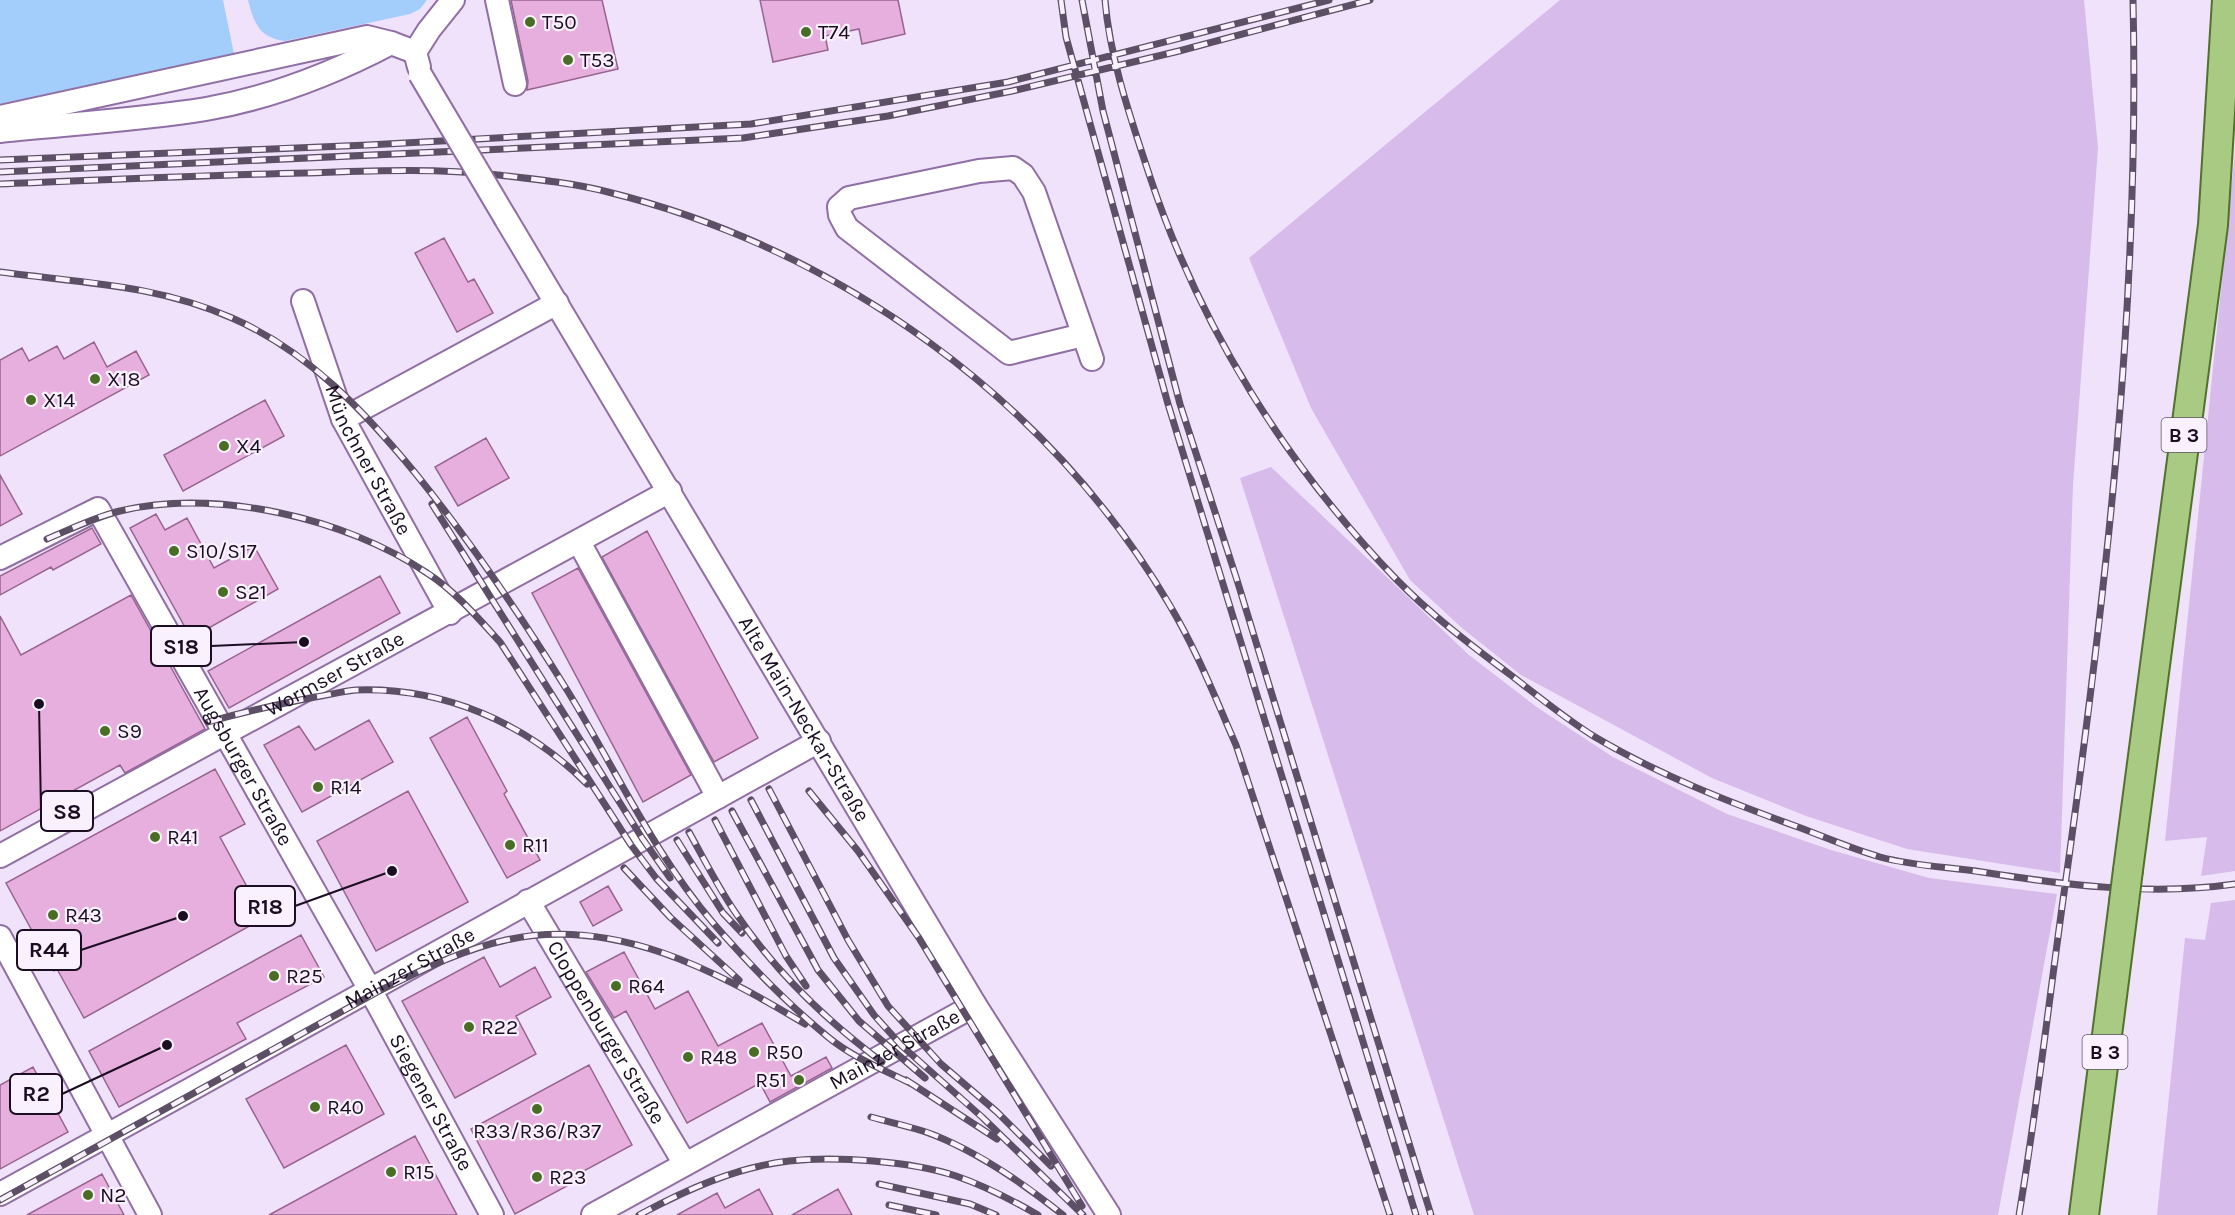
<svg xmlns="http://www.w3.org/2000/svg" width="2235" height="1215" viewBox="0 0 2235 1215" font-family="Karla,sans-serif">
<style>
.green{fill:#d7bbea}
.water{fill:#a3cdfb}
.building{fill:#e6afde;stroke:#976490;stroke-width:1.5}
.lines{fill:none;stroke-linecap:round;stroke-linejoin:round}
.minor-casing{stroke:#906fa5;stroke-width:26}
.major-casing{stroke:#51712c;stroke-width:32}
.minor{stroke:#fff;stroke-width:22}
.major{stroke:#a8ca83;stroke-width:28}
.rail-casing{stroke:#5d5066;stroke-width:7}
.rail{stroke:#f9f2fe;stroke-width:4.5;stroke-dasharray:14;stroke-linecap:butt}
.minor-bridge-casing{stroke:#906fa5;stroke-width:26;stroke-linecap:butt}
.major-bridge-casing{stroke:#51712c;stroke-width:32;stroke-linecap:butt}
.minor-bridge{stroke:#fff;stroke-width:22}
.major-bridge{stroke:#a8ca83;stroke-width:28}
.poi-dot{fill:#4a6d25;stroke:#f9f2fe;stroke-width:2}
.labels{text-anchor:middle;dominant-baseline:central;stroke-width:4.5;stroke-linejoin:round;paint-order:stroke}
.shield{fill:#f9f2fe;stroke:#5e5265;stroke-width:1.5}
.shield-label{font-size:20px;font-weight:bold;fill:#1b0e23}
.poi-label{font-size:21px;fill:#1b0e23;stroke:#f9f2fe;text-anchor:start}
.street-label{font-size:21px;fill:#1b0e23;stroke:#f9f2fe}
.leader{fill:none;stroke:#1b0e23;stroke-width:2}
.callout-dot{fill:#1b0e23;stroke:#f9f2fe;stroke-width:2}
.callout{fill:#f9f2fe;stroke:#1b0e23;stroke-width:2}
.callout-label{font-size:22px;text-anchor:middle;font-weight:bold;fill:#1b0e23}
</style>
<rect width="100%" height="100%" fill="#f0e2fa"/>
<path class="green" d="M1560,0H2084L2098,148L2073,485L2060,873L1907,849L1806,816L1712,778L1521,675L1462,628L1410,580L1311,408L1249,258Z
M2235,152V871L2201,876L2207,837L2165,841Z
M1271,467L1469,655L1538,708L1613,757L1727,814L1831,850L1929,878L2057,894L1998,1215H1474L1240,478Z
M2235,900V1215H2157L2185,938L2205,940L2211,903Z"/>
<path class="water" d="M0,0H223L234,54L0,104Z
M248,0H427L420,9L410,14L285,41C259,38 254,23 248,0Z"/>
<path class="building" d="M511,0H602L618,69L527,90L528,81Z
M760,0H898L905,34L862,44L859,29L825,36L828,50L773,62Z
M444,238L468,282L474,279L493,313L457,332L415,253Z
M94,342L107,367L136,351L149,375L0,456V360L22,348L29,361L57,346L64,359Z
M265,400L284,436L183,491L164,455Z
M486,438L509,478L458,506L435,467Z
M0,475L22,514L0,526Z
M156,514L165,530L187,518L214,568L254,546L278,589L191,638L130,528Z
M92,528L101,544L53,570L51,567L0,595V576Z
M647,531L758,738L714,762L602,557Z
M578,568L691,775L643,802L532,593Z
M380,576L400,613L229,708L208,671Z
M131,595L205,729L125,773L120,765L0,831V616L21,655Z
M467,717L507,791L504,794L540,860L507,878L430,738Z
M369,720L393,762L302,812L264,745L299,726L315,750Z
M215,769L245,824L220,837L264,918L84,1018L57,969L54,971L6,883Z
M408,791L468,902L376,951L317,841Z
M608,886L622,910L593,926L580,902Z
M301,935L324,977L237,1023L246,1039L119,1107L89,1051Z
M624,952L655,1009L688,991L718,1046L762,1023L791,1076L826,1057L832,1068L770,1102L760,1083L687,1123L626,1011L614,1018L586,972Z
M484,957L500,987L535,967L551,997L516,1016L536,1054L455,1098L402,1001Z
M346,1045L384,1114L284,1168L246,1099Z
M589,1065L632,1145L578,1174L580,1179L515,1214L471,1129Z
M33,1067L68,1132L0,1169V1085Z
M415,1136L457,1215H269Z
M102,1174L124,1215H27Z
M759,1189L773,1215H677L717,1193L725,1208Z
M838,1189L852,1215H792Z"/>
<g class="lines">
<g class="minor-casing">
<g id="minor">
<path d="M497,0L515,84"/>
<path d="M419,67L415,52L429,30L453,0"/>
<path d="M0,117L367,37L391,43"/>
<path d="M0,131C68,124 138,120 206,109C269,98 334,73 391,43L415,52"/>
<path id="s1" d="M506,219L975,1005L1109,1215"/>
<path id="s2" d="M303,301L343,419L450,613"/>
<path d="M1083,335L1009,353L847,228L840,215L839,207L849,198L979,171L1013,168L1023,175L1034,192L1092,359"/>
<path d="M343,419L557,303"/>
<path d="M579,542L718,797"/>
<path id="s3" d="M0,558L98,509L373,995L492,1215"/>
<path id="s4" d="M0,856L670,491"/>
<path id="s5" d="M528,901L685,1164"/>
<path d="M0,937L150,1215"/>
<path id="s6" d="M0,1194C274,1045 545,891 819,741"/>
<path id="s7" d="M593,1215L975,1005"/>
</g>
</g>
<g class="major-casing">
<path id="major" d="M2128,870L2213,225L2227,0
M2084,1215L2124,902"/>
</g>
<use href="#minor" class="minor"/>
<use href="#major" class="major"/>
<g class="rail-casing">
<path id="rail" d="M1061,0L1066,37L1168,404L1416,1215
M1082,0L1103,111L1180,404L1237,580L1431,1215
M1105,0C1110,60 1131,119 1150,177C1200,327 1286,465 1396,579C1431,615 1472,646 1512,676C1539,697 1566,719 1595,737C1659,775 1729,802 1798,827C1825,837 1852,849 1880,857C1913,866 1949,867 1982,872C2064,885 2152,896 2235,884
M0,160L368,145L751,124L1008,82L1329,0
M0,172L743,138L888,116L1012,91L1179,51L1370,0
M0,184C102,180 203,175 305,173C369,171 434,168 498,175C534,179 573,183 608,192C838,249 1048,399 1169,604C1196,649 1215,697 1236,745L1390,1215
M0,272C82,283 154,284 232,318C308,351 365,412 416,474C471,542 521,616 567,690C615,768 654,854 714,924C747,962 789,1005 828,1037C852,1057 884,1070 912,1084
M432,504L642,838L670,878
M47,539C71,529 95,517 120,511C216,488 346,518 427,573C455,591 478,618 500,642L631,845L656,878L718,943
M208,722C244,712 279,704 315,697C329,695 343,691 356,690C444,687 526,723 587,784
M769,789L848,940L888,1006L941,1064L997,1112L1051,1166
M809,791L858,851L919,938L1082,1206
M751,800L834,958L874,1015L902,1046L982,1117L1083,1215
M732,811L818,970L859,1021L925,1078
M715,820L786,956L806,986
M689,832C704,859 718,887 735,912C773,969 827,1021 882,1062
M677,840L723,913L742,933
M624,868L670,917L739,980
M906,1080L997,1139
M871,1117C892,1123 914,1127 934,1135C981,1154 1023,1183 1063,1215
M879,1184L970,1204L996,1215
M0,1200L379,991C420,971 461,950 506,940C614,916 715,970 805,1024
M889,1205L936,1215
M639,1215C686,1190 736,1167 789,1161C836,1156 911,1161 956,1176C985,1186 1012,1200 1038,1215
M2019,1215C2037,1108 2049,1000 2064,893C2106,594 2140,302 2133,0"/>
</g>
<use href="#rail" class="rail"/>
<g class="minor-bridge-casing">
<path id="minor-bridge" d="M420,74L506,219"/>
</g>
<g class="major-bridge-casing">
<path id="major-bridge" d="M2124,902L2128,870"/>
</g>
<use href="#minor-bridge" class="minor-bridge"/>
<use href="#major-bridge" class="major-bridge"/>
</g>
<g class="poi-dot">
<circle cx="530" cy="22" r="6"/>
<circle cx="806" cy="32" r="6"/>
<circle cx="568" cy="60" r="6"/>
<circle cx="95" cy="379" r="6"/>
<circle cx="31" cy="400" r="6"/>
<circle cx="224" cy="446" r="6"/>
<circle cx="174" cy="551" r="6"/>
<circle cx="223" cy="592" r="6"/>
<circle cx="105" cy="731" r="6"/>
<circle cx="318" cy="787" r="6"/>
<circle cx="155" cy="837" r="6"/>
<circle cx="510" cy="845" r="6"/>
<circle cx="53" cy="915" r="6"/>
<circle cx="274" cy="976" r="6"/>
<circle cx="616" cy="986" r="6"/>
<circle cx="469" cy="1027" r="6"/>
<circle cx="754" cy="1052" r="6"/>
<circle cx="688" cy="1057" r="6"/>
<circle cx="799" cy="1080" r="6"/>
<circle cx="315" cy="1107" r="6"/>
<circle cx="537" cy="1109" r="6"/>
<circle cx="391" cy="1172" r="6"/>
<circle cx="537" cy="1177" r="6"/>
<circle cx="88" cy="1195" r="6"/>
</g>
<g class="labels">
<g class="shield">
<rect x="2161.5" y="418" width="45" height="34" rx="4.5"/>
<rect x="2082.5" y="1035" width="45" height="34" rx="4.5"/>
</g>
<g class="shield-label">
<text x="2184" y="435">B 3</text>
<text x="2105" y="1052">B 3</text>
</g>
<g class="poi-label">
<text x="542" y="22">T50</text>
<text x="818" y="32">T74</text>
<text x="580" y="60">T53</text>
<text x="107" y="379">X18</text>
<text x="43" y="400">X14</text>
<text x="236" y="446">X4</text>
<text x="186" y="551">S10/S17</text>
<text x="235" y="592">S21</text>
<text x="117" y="731">S9</text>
<text x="330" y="787">R14</text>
<text x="167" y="837">R41</text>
<text x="522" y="845">R11</text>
<text x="65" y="915">R43</text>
<text x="286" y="976">R25</text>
<text x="628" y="986">R64</text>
<text x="481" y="1027">R22</text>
<text x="766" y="1052">R50</text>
<text x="700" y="1057">R48</text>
<text x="787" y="1080" text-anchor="end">R51</text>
<text x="327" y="1107">R40</text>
<text x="537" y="1131" text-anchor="middle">R33/R36/R37</text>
<text x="403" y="1172">R15</text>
<text x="549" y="1177">R23</text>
<text x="100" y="1195">N2</text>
</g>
<g class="street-label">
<text stroke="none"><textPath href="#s2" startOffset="172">Münchner Straße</textPath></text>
<text stroke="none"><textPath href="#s4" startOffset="381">Wormser Straße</textPath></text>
<text stroke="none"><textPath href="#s1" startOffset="582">Alte Main-Neckar-Straße</textPath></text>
<text stroke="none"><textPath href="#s3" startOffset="405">Augsburger Straße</textPath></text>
<text stroke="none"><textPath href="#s6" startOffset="468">Mainzer Straße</textPath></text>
<text stroke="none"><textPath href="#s5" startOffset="153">Cloppenburger Straße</textPath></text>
<text stroke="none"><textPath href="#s7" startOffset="344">Mainzer Straße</textPath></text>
<text stroke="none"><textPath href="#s3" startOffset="790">Siegener Straße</textPath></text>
</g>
</g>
<path class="leader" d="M304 642L211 646M39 704L41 811M392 871L295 906M183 916L81 950M167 1045L62 1094"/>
<g class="callout-dot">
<circle cx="304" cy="642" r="6"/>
<circle cx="39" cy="704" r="6"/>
<circle cx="392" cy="871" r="6"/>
<circle cx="183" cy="916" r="6"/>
<circle cx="167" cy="1045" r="6"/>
</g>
<g class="callout">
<rect x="151" y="626" width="60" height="40" rx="6"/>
<rect x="41" y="791" width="52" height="40" rx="6"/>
<rect x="235" y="886" width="60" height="40" rx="6"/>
<rect x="17" y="930" width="64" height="40" rx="6"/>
<rect x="10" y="1074" width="52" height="40" rx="6"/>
</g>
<g class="callout-label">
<text x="181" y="654">S18</text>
<text x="67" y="819">S8</text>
<text x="265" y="914">R18</text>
<text x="49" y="957">R44</text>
<text x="36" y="1101">R2</text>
</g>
</svg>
